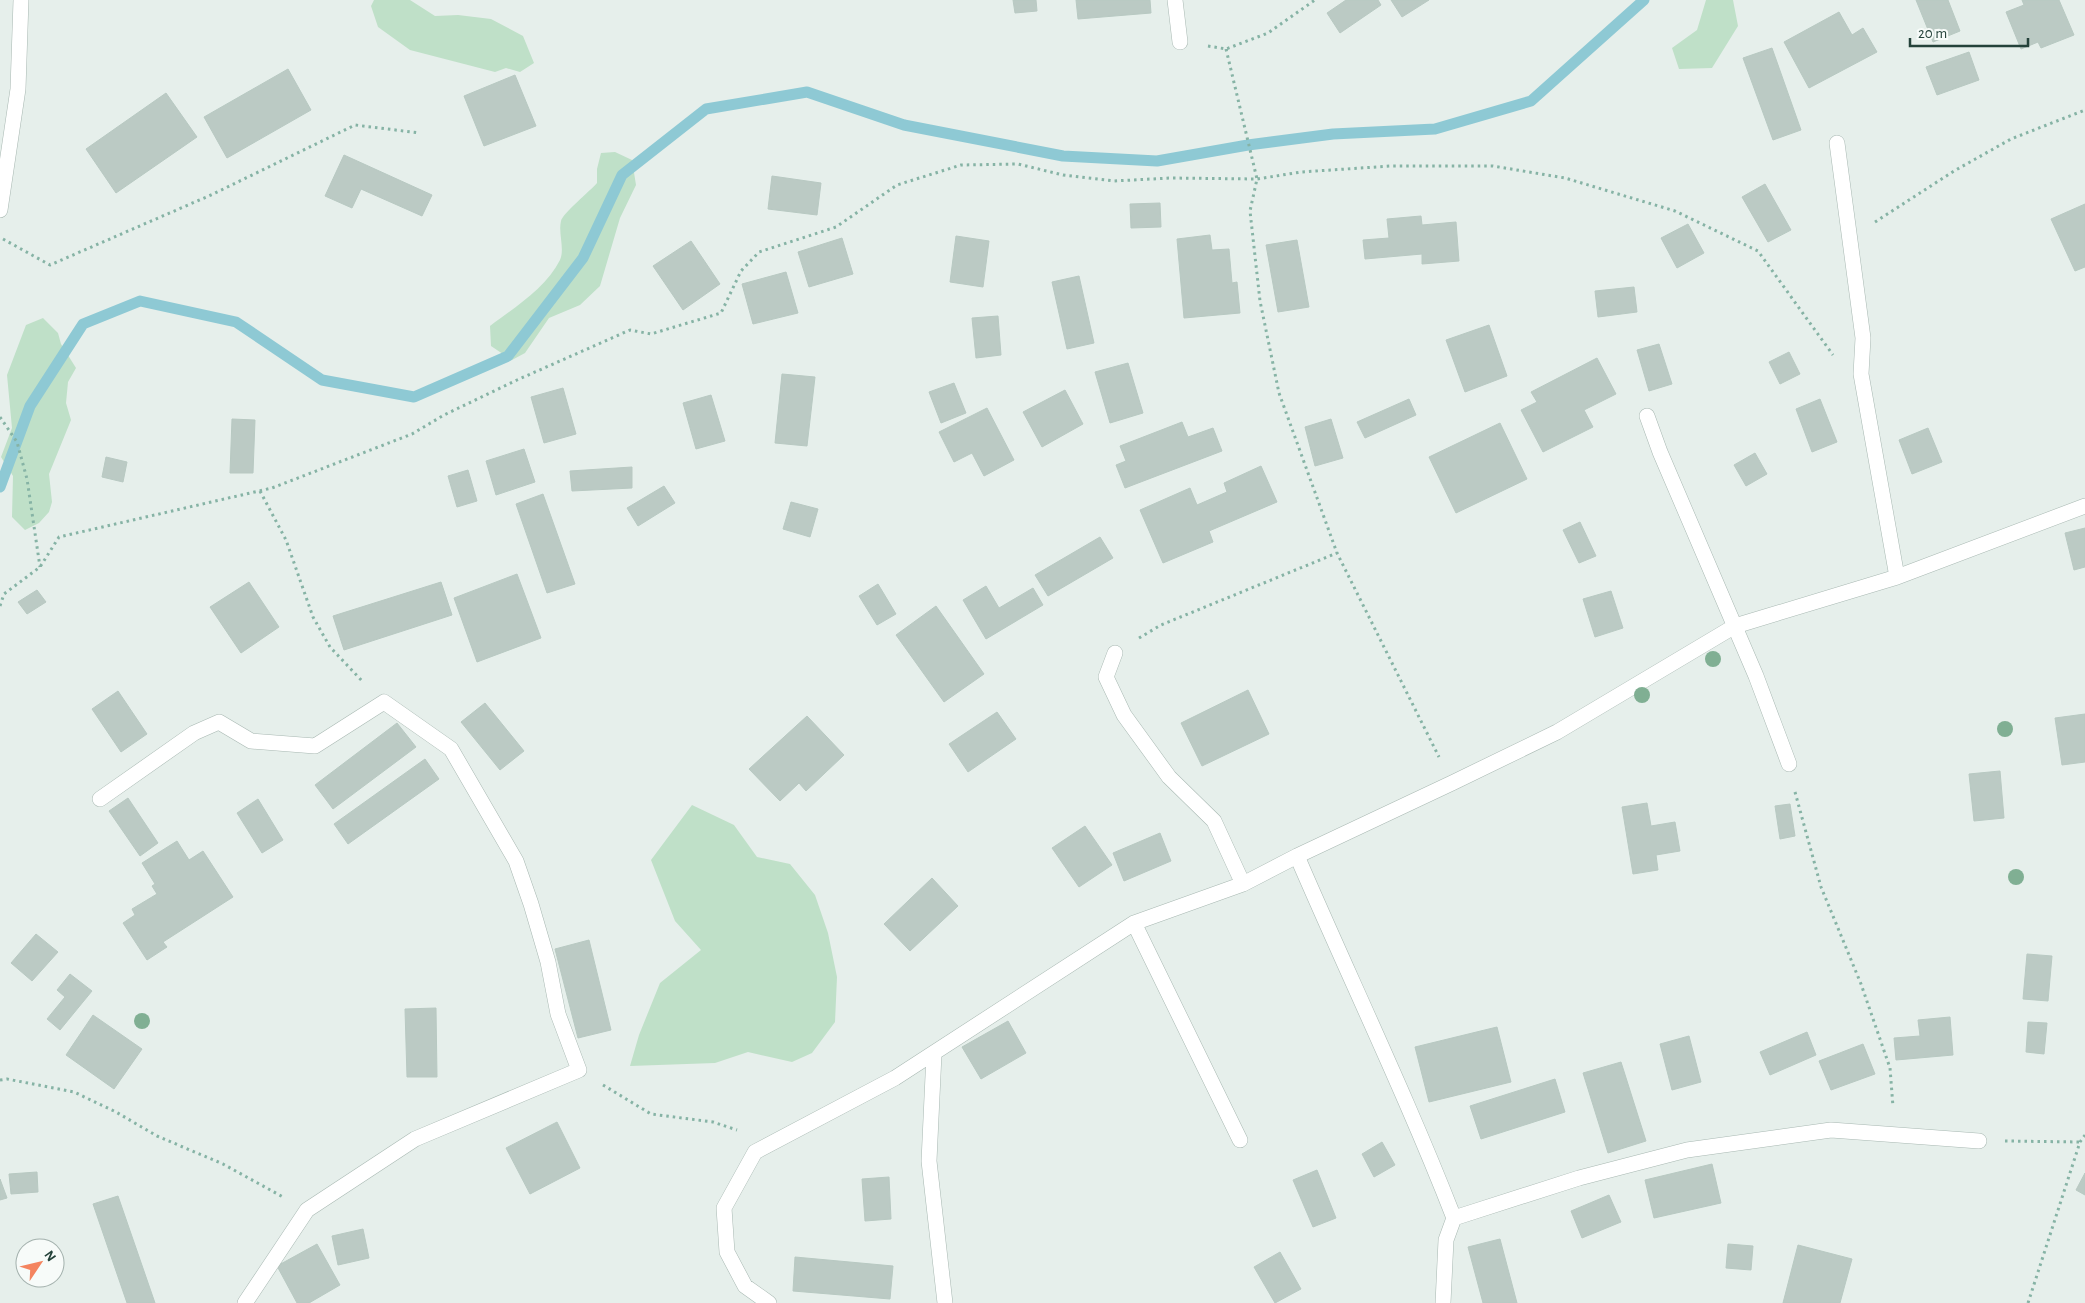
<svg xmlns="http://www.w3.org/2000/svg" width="2085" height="1303" viewBox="0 0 2085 1303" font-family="'Alegreya Sans',sans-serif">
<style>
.green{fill:#bfe0c8}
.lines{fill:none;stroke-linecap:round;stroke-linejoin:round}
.stream{stroke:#8ec9d4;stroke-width:11}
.building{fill:#bbcac4;stroke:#b8c9c2}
.minor-casing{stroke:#a8b8b2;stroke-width:16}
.path{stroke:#86b3a5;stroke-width:3;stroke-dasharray:2.5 4;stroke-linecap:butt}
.minor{stroke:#fff;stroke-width:15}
.tree{fill:#80af93}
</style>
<rect width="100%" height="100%" fill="#e6efeb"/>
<path class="green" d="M374,0H410L435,16L458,15L491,19L523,36L534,63L520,72L506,68L495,72L410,50L378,27L371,6Z
M1706,0H1733L1738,26L1712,68L1679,69L1672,48L1697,30Z
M615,152L632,160L636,185L620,218L600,286L580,305L549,318L525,353L512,360L491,346L490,326C514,308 546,288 560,260C565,249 558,233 561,221C562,214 590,191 597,183V169L601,153Z
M43,318L58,333L61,344L76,368L68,382L66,403L71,420L49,474L52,502L49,512L39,523L25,530L12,517L13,476L1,457L12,428L7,375L26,325Z
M692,805L734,825L757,857L790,864L815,895L828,933L837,977L835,1022L812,1053L792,1062L748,1052L715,1063L630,1066L639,1035L660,983L701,950L675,921L651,860Z"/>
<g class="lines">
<path class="stream" d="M0,487L30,406L83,324L140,301L236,322L322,380L414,397L508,356L583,258L622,175L706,109L807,92L904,125L1063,156L1157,161L1248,145L1333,134L1435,129L1531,101L1644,0"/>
</g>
<path class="building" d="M1013,0H1036L1037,11L1015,13Z
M1076,0H1150L1151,13L1078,19Z
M1346,0H1378L1381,5L1340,33L1327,13Z
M1391,0H1429L1402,17Z
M1916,0H1948L1960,31L1933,42Z
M2022,0H2059L2074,35L2041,48L2038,42L2021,49L2006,12L2024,5Z
M1839,12L1852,35L1863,28L1877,52L1809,88L1784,42Z
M1772,48L1801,130L1773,140L1743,58Z
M1969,52L1979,80L1937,95L1926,67Z
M288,69L311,110L227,158L204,117Z
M515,75L536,126L484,146L464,96Z
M166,93L197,137L116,193L86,149Z
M344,155L432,195L422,216L361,189L352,208L325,196Z
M772,176L821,183L817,215L768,209Z
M1765,184L1791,230L1768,242L1742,197Z
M1160,203L1161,227L1131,228L1130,204Z
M2085,204V267L2075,271L2051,219Z
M1421,216L1422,225L1456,222L1459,261L1422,264V254L1365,259L1363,240L1389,238L1387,219Z
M1688,224L1704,253L1677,268L1661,238Z
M1210,235L1212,250L1229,249L1232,283L1237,282L1240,313L1184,318L1177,239Z
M956,236L989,241L983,287L950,282Z
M842,238L853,274L809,287L798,252Z
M1297,240L1309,307L1278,312L1266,245Z
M691,241L720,284L683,310L653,266Z
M786,272L798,313L753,324L742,284Z
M1079,276L1094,343L1067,349L1052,282Z
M1634,287L1637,312L1598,317L1595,291Z
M998,316L1001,355L976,358L972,318Z
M1489,325L1507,376L1465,392L1446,340Z
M1659,344L1672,384L1649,391L1637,350Z
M1789,352L1800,374L1780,384L1769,362Z
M1597,358L1616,394L1584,410L1593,427L1543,452L1521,410L1537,402L1531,392Z
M1128,363L1143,413L1110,423L1095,372Z
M782,374L815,377L807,446L775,443Z
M954,383L966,413L941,423L929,392Z
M563,388L576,434L544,443L531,397Z
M1065,390L1083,424L1042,447L1023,412Z
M711,395L725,441L696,449L683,403Z
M1409,399L1416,415L1365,438L1357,422Z
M1820,399L1837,442L1812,452L1796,409Z
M987,408L1014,460L984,476L972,453L954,462L939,432Z
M232,419L255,420L253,473H230Z
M1331,419L1343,458L1315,466L1305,427Z
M1182,422L1188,437L1213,428L1222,451L1125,488L1116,465L1126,461L1120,446Z
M1500,423L1527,479L1456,513L1429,457Z
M1928,428L1942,462L1912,474L1899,440Z
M524,449L535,482L496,495L486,461Z
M1755,453L1767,474L1746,486L1734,465Z
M106,457L127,462L123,482L102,477Z
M1261,466L1277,502L1209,531L1213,542L1163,563L1140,510L1190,488L1197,505L1227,492L1224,483Z
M632,467V488L572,491L570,471Z
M468,470L477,501L457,507L448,476Z
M664,486L675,503L638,526L627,508Z
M543,494L575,584L547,593L516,504Z
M791,502L818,509L810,537L783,529Z
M1580,522L1596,556L1579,563L1563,530Z
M2085,528V567L2074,570L2065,533Z
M1100,537L1113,558L1048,596L1035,575Z
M517,574L541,638L477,662L454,598Z
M249,582L279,627L241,653L210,607Z
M441,582L452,615L344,650L333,616Z
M878,584L896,614L877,625L859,596Z
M986,586L999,608L1033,588L1043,605L986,639L963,600Z
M37,590L46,602L27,614L18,602Z
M1611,591L1623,628L1595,637L1583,599Z
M936,606L984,674L944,702L896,635Z
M1248,690L1269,734L1202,766L1181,723Z
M118,691L147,734L121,752L92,709Z
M485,703L524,751L500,770L461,722Z
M997,712L1016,739L968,772L949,744Z
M2085,714V762L2062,765L2055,718Z
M807,716L844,755L806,791L799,783L780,801L749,769Z
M397,723L416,747L333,809L315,785Z
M425,759L439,779L348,844L334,824Z
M2000,771L2004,818L1974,821L1969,774Z
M128,798L158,843L140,856L109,811Z
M258,799L283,840L262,853L237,813Z
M1647,803L1651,826L1675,822L1680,851L1656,855L1658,870L1633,874L1622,807Z
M1790,804L1795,836L1780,839L1775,806Z
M1085,826L1112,865L1079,887L1052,848Z
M1160,833L1171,861L1124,881L1113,853Z
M177,841L189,860L203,851L233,897L163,942L167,947L147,960L123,923L135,915L132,909L157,894L152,886L155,884L142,863Z
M932,878L958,906L910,951L884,924Z
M36,934L58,952L32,981L11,963Z
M589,940L611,1030L578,1038L555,949Z
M2027,954L2052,956L2048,1001L2023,999Z
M70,974L92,991L60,1030L47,1019L65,997L57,990Z
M436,1008L437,1077H407L405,1009Z
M93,1015L142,1049L114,1089L66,1055Z
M1950,1017L1953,1055L1896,1060L1894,1038L1920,1036L1918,1020Z
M1008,1021L1026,1053L981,1079L962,1047Z
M2028,1022L2047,1023L2044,1054L2026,1052Z
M1497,1027L1511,1082L1429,1102L1415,1047Z
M1807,1032L1816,1055L1770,1075L1760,1052Z
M1689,1036L1701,1082L1672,1090L1660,1044Z
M1863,1044L1875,1074L1831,1090L1819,1061Z
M1621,1062L1646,1141L1608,1153L1583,1073Z
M1555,1079L1565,1112L1481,1139L1470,1106Z
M557,1122L580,1168L530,1194L506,1148Z
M1382,1142L1395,1165L1374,1177L1362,1154Z
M1712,1164L1721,1203L1654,1218L1645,1180Z
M1317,1170L1336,1218L1313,1227L1293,1180Z
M37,1172L38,1192L11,1194L9,1174Z
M2085,1173V1195L2076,1190Z
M889,1177L891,1219L865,1221L862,1179Z
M0,1179L7,1198L0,1200Z
M1609,1195L1621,1222L1582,1238L1571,1211Z
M118,1196L155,1303H127L93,1204Z
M363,1229L369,1258L338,1265L332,1236Z
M1500,1239L1517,1303H1483L1468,1247Z
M317,1244L340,1285L309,1303H297L277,1266Z
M1728,1244L1753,1246L1751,1270L1726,1268Z
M1798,1245L1852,1259L1840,1303H1783Z
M1280,1252L1301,1289L1275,1303L1254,1267Z
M795,1257L893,1266L890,1299L793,1291Z"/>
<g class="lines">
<g class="minor-casing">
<path id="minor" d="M1175,0L1180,42
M1837,143L1863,338L1861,374L1897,577
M0,210L18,89L21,0
M1647,416L1660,452L1756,676L1789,764
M1115,653L1106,677L1124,715L1169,777L1214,821L1243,884
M100,799L194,733L219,722L251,741L315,746L384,702L451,749L516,861L531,904L548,962L558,1014L579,1070L415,1139L307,1210L245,1303
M1297,856C1349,977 1406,1095 1454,1218L1446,1240L1443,1303
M1134,923L1240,1140
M934,1054L929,1161L945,1303
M1454,1218L1579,1178L1687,1150L1831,1130L1979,1141
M769,1303L745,1286L727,1252L724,1208L755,1152L895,1078L1134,923L1243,884L1297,856L1452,783L1557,732L1735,626L1897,577L2085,506"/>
</g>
<path class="path" d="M1208,46L1226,49L1268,33L1315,0
M1226,49L1257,179L1250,211L1260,301L1279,393L1337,553L1439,757
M1875,222L1954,171L2011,139L2085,110
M3,239L50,265L211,195L355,125L420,133
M0,417L17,442L27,479L40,567
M260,491L286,540L313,617L330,647L363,682
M0,606L4,594L40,567L59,537L272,488L412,434L444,415L517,380L630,330L651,334L721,313L741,271L759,252L836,227L897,185L961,165L1018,164L1063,175L1114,181L1170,178L1257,179L1301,172L1391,166H1493L1565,178L1675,211L1758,251L1833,355
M1139,638L1161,625L1337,553
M1795,792L1821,887L1861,984L1890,1068L1893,1107
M0,1080L7,1079L74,1092L116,1112L157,1136L223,1164L283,1197
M603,1085L651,1114L713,1122L737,1130
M2005,1141L2080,1142
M2028,1303L2080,1142L2085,1135"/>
<use href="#minor" class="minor"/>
</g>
<g class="tree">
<circle cx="1713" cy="659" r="8"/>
<circle cx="1642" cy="695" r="8"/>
<circle cx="2005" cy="729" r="8"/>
<circle cx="2016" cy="877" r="8"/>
<circle cx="142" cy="1021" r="8"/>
</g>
<g transform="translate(40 1263) rotate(55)"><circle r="24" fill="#f7fbf9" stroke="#a3b1ad"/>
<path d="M0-4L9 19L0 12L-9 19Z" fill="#f4845f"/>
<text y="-8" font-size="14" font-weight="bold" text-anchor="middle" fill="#24423a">N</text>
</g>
<path d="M1910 38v8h118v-8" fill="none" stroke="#24423a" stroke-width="2.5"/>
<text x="1918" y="38" font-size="15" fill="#24423a" stroke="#f7fbf9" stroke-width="4" paint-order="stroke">20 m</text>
</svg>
